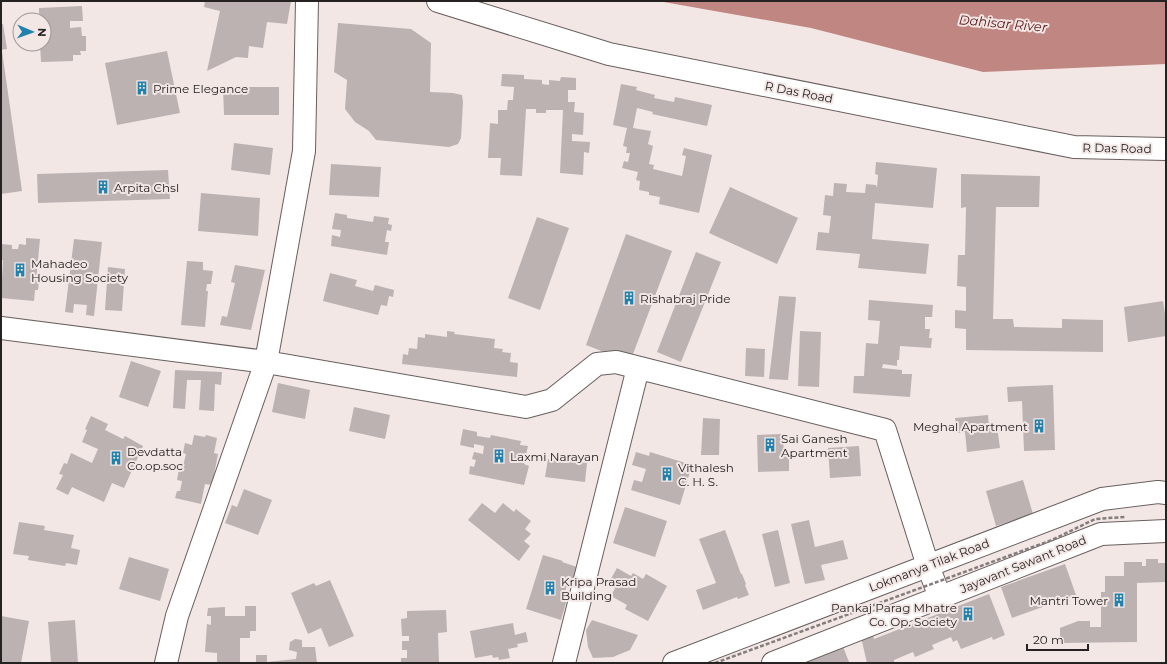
<svg xmlns="http://www.w3.org/2000/svg" width="1167" height="664" viewBox="0 0 1167 664" font-family="Montserrat,sans-serif">
<style>
.water{fill:#c08682}
.building{fill:#bcb2b1}
.lines{fill:none;stroke-linecap:round;stroke-linejoin:round}
.minor-casing{stroke:#685f5e;stroke-width:24}
.minor{stroke:#fff;stroke-width:22}
.path-bridge{stroke:#857d7c;stroke-width:2.5;stroke-dasharray:4 2;stroke-linecap:butt}
.labels{text-anchor:middle;dominant-baseline:central;stroke-width:4;stroke-linejoin:round;paint-order:stroke}
.poi-label{font-size:12px;fill:#262222;stroke:#f2e7e5;text-anchor:start}
.street-label{font-size:12px;fill:#262222;stroke:#f2e7e5}
.water-label{font-size:13px;font-style:italic;fill:#5a1316;stroke:#f2e7e5}
</style>
<rect width="100%" height="100%" fill="#f2e7e5"/>
<path class="water" d="M658,1H1166V64L983,72L811,28Z"/>
<path class="building" d="M205,1H291L287,24L267,22L263,48L249,46L248,58L236,57L207,71L220,11L204,7Z
M82,6L83,21H70V28L81,27L82,36H86V51H80L81,55H73V61L41,62L40,44H44V20H39V8Z
M338,23L411,29L431,43L430,92L453,93L462,95L463,102L461,138L458,144L449,147L376,140L369,131L355,122L345,109L347,80L334,72Z
M1,24H3L7,49L1,50Z
M2,51L22,191L1,194V52Z
M167,51L180,113L117,125L105,63Z
M502,74L524,75V79L542,80V84L549,85V80L560,81L561,77L576,78V90H568V102H575L574,112L584,113L583,135L572,134V141L590,142L589,153L584,152L583,175L560,173L563,110H546V113H536V109H526L522,176L500,175L501,158H488L490,123L498,124V110H507L508,100H513L514,87L501,86Z
M621,84L637,87L636,90L655,95L654,98L674,102L675,97L712,105L707,126L652,114L653,112L637,108L633,128L651,131L648,144L653,146L649,164L654,165L653,169L682,176L686,156L682,155L684,148L712,155L699,213L659,204L660,197L649,195V192L639,190L640,181L636,180L638,172L622,168L624,161L628,162L630,153H626L627,147L623,146L627,128L613,125Z
M223,87H279V115H224Z
M234,143L273,148L270,175L231,170Z
M876,162L937,168L933,208L875,203L872,239L929,244L926,274L858,268L860,254L816,250L818,232L829,233L831,216L823,215L825,195L833,196L834,183L847,184L846,192L865,193L866,184L876,185L877,188L878,175L875,174Z
M331,164L381,167L379,197L329,195Z
M168,170L170,199L38,203L37,174Z
M961,174L1040,176L1039,207H996L993,319H1013L1014,327L1062,328V319L1103,320V352L966,350V329L955,328V310L966,311V287L957,286L958,255H965L966,207L961,208Z
M730,187L798,218L777,264L709,233Z
M201,193L260,198L258,236L198,231Z
M335,213L347,215V218L373,222L374,216L389,218L388,224L392,225L391,231L387,230L385,242H389L387,255L331,246L332,235L340,237L341,230L332,229Z
M537,217L569,228L540,310L508,298Z
M626,234L672,251L630,362L586,345Z
M26,238L40,239L36,281H39L38,290H35L34,301L1,298L3,260H1V244L12,245V249H18L19,244L26,245Z
M74,239L102,242L94,316L86,315L87,305L74,304L73,313L65,312Z
M696,252L721,262L681,362L657,352Z
M187,261L203,262V270L213,271L211,284H207L206,291H208L205,327L181,325Z
M235,265L265,270L251,330L220,325L222,316L227,317L235,283L231,282Z
M108,267L125,269L122,311L105,310Z
M330,273L357,280L355,286L373,291L375,285L394,290L393,297L389,296L387,306L381,305L378,315L323,301Z
M779,296L796,297L788,380L769,379Z
M869,300L933,305L932,317H925V329H930L929,338H932L931,348L900,346L899,360H897V366L883,364L882,368L902,370V374H912L910,397L853,393L854,376H864L866,343L878,344L880,321L868,320Z
M1163,301L1166,320V336L1128,342L1124,307Z
M447,331L455,332L454,334L495,339L494,348L503,349L502,352L511,353L510,362L518,363L517,377L402,364L403,354L408,355L409,348L417,349L418,337L425,338V334L447,337Z
M800,331L821,332L819,387L798,386Z
M746,348L765,349L764,377L745,376Z
M131,361L161,371L148,407L119,397Z
M175,370L222,372L221,385L215,384L214,411L199,410L201,380H187L185,409L173,408Z
M278,383L310,390L305,419L272,412Z
M1053,385L1055,450L1024,451L1022,401L1008,402L1007,387Z
M354,407L390,415L385,439L349,431Z
M988,415L989,428L997,427L1000,448L967,452L965,432L957,433L955,418Z
M91,416L108,424L105,430L123,439L125,436L143,446L124,488L112,483L104,502L72,487L68,495L56,489L63,475L59,474L64,463L67,464L71,453L92,463L98,449L82,442L87,430L85,429Z
M703,418L720,419L719,455H701Z
M463,429L477,432V436L490,438L491,435L521,441L520,445L528,446L524,464L529,466L524,485L469,474L470,466L474,467L476,460L472,459L474,452L483,454L484,446L474,444V448L460,445Z
M783,434L784,455H789V471L758,472L757,435Z
M194,435L205,437L206,435L217,438L214,453L218,454L212,485L205,484L201,504L175,498L177,491H180L182,481L177,480L179,469L182,470L186,454L183,453L185,443L192,445Z
M859,446L861,476L830,478L828,448Z
M636,452L649,456L650,452L692,465L680,505L631,490L634,480L642,482L646,469L632,465Z
M548,459L587,463L585,482L545,477Z
M1023,480L1033,514L996,526L986,491Z
M244,489L272,500L258,535L225,523L232,505L237,507Z
M482,503L495,513L503,503L514,512L516,509L531,521L525,529L531,534L524,541L530,546L519,561L468,520Z
M625,507L667,521L655,557L613,543Z
M809,520L815,547L843,540L848,559L821,565L825,580L805,584L791,524Z
M19,522L45,526L44,530L74,535L71,548L80,550L77,565L66,563L65,566L28,560L29,556L13,554Z
M725,530L741,574H742L746,584L745,585L749,595L738,599L737,597L703,610L696,590L716,583L699,539Z
M778,530L790,583L775,587L762,534Z
M543,555L563,561L562,562L577,567L573,581L569,579L564,595L568,596L561,620L526,609Z
M129,557L169,569L160,601L119,589Z
M1146,559H1158V563H1166V582L1137,583V642L1060,643V628L1078,621H1090V627H1101V592H1105V576H1124V562H1142V566H1146Z
M1065,564L1076,595L1012,618L1001,587Z
M617,568L631,576L633,573L643,579L646,574L667,586L648,621L625,609L627,605L611,596L615,588L608,584Z
M330,580L354,636L329,647L321,628L308,634L291,593L314,583L316,586Z
M989,594L1005,635L993,640L992,637L961,649L957,640L953,642L951,637L932,645L934,649L915,657L913,652L894,660V662L891,663H867L861,637L873,633L874,639Z
M245,606H256V631H250V638H240V663H217V653L205,652L207,624L211,625V616H207L208,608L225,607V616H245Z
M446,610L447,632L438,633L439,663H401V658H407V650H402V641H409V636H402L401,619L407,618V611Z
M1,616L29,621L21,663H1Z
M75,620L78,663H51L48,622Z
M592,620L638,635L630,650L613,657L593,658L588,647L586,630Z
M513,623L515,635L526,632L528,642L517,644L518,647L508,649L510,658L499,660L498,657L493,658L492,655L475,658L470,631Z
M295,639L302,640V647H315L317,663H256V655H267V662L296,659L297,652L289,650L290,642Z
M842,644L849,662L847,663H791Z"/>
<g class="lines">
<g class="minor-casing">
<path id="minor" d="M438,1L609,54L1074,147L1166,149
M1,328L266,362L304,151L307,1
M166,663L177,616L266,362L526,407L552,400L597,364L616,362L885,430L928,566L940,597
M564,663L638,368
M674,663L1102,499L1158,492L1166,493
M773,663L1101,534L1166,531"/>
</g>
<use href="#minor" class="minor"/>
<path class="path-bridge" d="M715,663L1052,540L1095,519L1125,517"/>
</g>
<defs>
<g id="building-bare" transform="scale(1.08)"><path d="M-4-6H4V6H1V3H-1V6H-4ZM-2.5-4.3h1.7v1.8h-1.7ZM.8-4.3h1.7v1.8H.8ZM-2.5-1h1.7V.8h-1.7ZM.8-1h1.7V.8H.8Z" fill="#2181ad" stroke="#f2e7e5" stroke-width="2.5" paint-order="stroke"/></g>
</defs>
<g fill-rule="evenodd">
<use href="#building-bare" x="142" y="88"/>
<use href="#building-bare" x="103" y="187"/>
<use href="#building-bare" x="20" y="270"/>
<use href="#building-bare" x="629" y="298"/>
<use href="#building-bare" x="1039" y="426"/>
<use href="#building-bare" x="770" y="445"/>
<use href="#building-bare" x="499" y="456"/>
<use href="#building-bare" x="116" y="458"/>
<use href="#building-bare" x="667" y="474"/>
<use href="#building-bare" x="550" y="588"/>
<use href="#building-bare" x="1119" y="600"/>
<use href="#building-bare" x="968" y="614"/>
</g>
<g class="labels">
<g class="poi-label">
<text x="153" y="88">Prime Elegance</text>
<text x="114" y="187">Arpita Chsl</text>
<text x="31" y="263">Mahadeo<tspan x="31" dy="14">Housing Society</tspan></text>
<text x="640" y="298">Rishabraj Pride</text>
<text x="1028" y="426" text-anchor="end">Meghal Apartment</text>
<text x="781" y="438">Sai Ganesh<tspan x="781" dy="14">Apartment</tspan></text>
<text x="127" y="451">Devdatta<tspan x="127" dy="14">Co.op.soc</tspan></text>
<text x="510" y="456">Laxmi Narayan</text>
<text x="678" y="467">Vithalesh<tspan x="678" dy="14">C. H. S.</tspan></text>
<text x="561" y="581">Kripa Prasad<tspan x="561" dy="14">Building</tspan></text>
<text x="1108" y="600" text-anchor="end">Mantri Tower</text>
<text x="957" y="607" text-anchor="end">Pankaj Parag Mhatre<tspan x="957" dy="14">Co. Op. Society</tspan></text>
</g>
<g class="street-label">
<text transform="translate(799 92) rotate(11)">R Das Road</text>
<text transform="translate(1117 148) rotate(1)">R Das Road</text>
<text transform="translate(1023 564) rotate(-22)">Jayavant Sawant Road</text>
<text transform="translate(929 565) rotate(-21)">Lokmanya Tilak Road</text>
</g>
<g class="water-label">
<text transform="translate(1003 23) rotate(5)">Dahisar River</text>
</g>
</g>
<rect width="1167" height="664" fill="none" stroke="#262222" stroke-width="4"/>
<g transform="translate(32 32) rotate(92)"><circle r="19" fill="#f2e7e5" stroke="#a09897"/>
<path d="M0-3L7 15L0 10L-7 15Z" fill="#2181ad"/>
<text y="-6" font-size="11" font-weight="bold" text-anchor="middle" fill="#262222">N</text>
</g>
<path d="M1027 644v6h61v-6" fill="none" stroke="#262222" stroke-width="2"/>
<text x="1033" y="644" font-size="12" fill="#262222" stroke="#f2e7e5" stroke-width="3" paint-order="stroke">20 m</text>
</svg>
